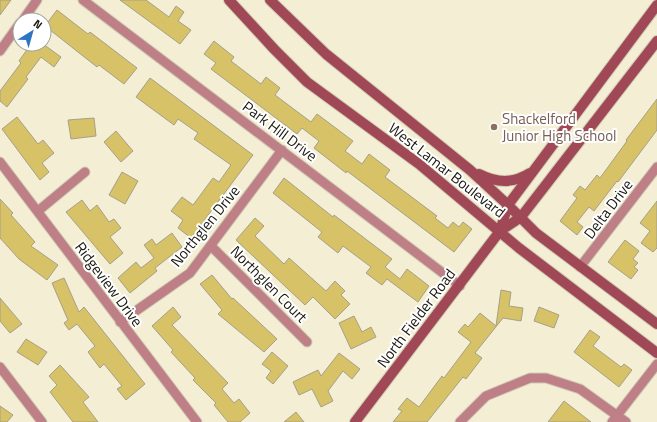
<svg xmlns="http://www.w3.org/2000/svg" width="657" height="422" viewBox="0 0 657 422" font-family="'Titillium Web',sans-serif">
<style>
.building{fill:#d7c268;stroke:#a5a088}
.lines{fill:none;stroke-linecap:round;stroke-linejoin:round}
.minor-casing{stroke:#d0ccb4;stroke-width:11}
.secondary-casing{stroke:#d0ccb4;stroke-width:12}
.minor{stroke:#be7f86;stroke-width:9}
.secondary{stroke:#a04856;stroke-width:10}
.education-dot{fill:#8d6e63;stroke:#fff;stroke-width:1.5}
.labels{text-anchor:middle;dominant-baseline:central;stroke-width:4;stroke-linejoin:round;paint-order:stroke}
.education-label{font-size:15px;fill:#785e54;stroke:#fff;text-anchor:start}
.street-label{font-size:15px;fill:#19170e;stroke:#fff}
</style>
<rect width="100%" height="100%" fill="#f3eed4"/>
<path class="building" d="M0,0H11L0,15Z
M120,0H146L169,17L176,6L184,12L178,21L191,30L180,44Z
M57,10L88,34L90,32L137,68L124,84L99,65L97,67L45,26Z
M214,41L234,57L231,61L261,84L266,77L280,88L275,95L311,122L317,114L353,141L345,151L362,164L369,154L390,170L385,177L437,216L435,218L448,228L453,222L459,227L463,222L472,229L454,252L347,171L346,173L314,148L319,141L302,128L297,134L211,69L216,63L204,54Z
M31,44H43L61,57L54,67L41,57L26,77L28,79L7,107L0,101V91L21,63L19,61Z
M150,78L253,155L191,238L178,228L183,220L171,211L182,197L193,205L213,178L219,182L231,165L194,139L198,133L178,119L174,125L136,97Z
M657,99V130L618,182L617,181L594,211L589,207L577,222L583,227L577,235L560,221L577,198L573,195L580,186L585,190L597,175L600,178L627,141L626,140Z
M17,117L38,144L43,140L54,153L42,163L49,172L40,180L2,129Z
M94,118L96,136L71,139L68,120Z
M116,131L133,151L121,162L104,142Z
M122,172L138,181L125,204L109,195Z
M284,178L333,217L334,215L392,259L385,267L400,279L407,269L429,286L418,302L387,279L382,285L366,273L371,267L343,246L338,253L318,237L322,232L273,193Z
M0,199L13,213L11,215L35,242L31,246L58,265L47,280L19,259L0,238Z
M82,200L90,211L97,205L109,222L114,219L121,228L110,237L123,253L110,264L66,212Z
M657,201V248L653,252L641,243L650,231L640,223Z
M255,218L264,226L255,236L284,264L289,258L326,291L335,281L345,291L341,295L350,304L335,319L313,297L305,305L236,240Z
M172,233L182,247L155,268L157,271L130,293L118,278L136,262L141,268L154,258L144,245L152,239L156,245Z
M625,240L639,251L633,259L638,263L634,267L638,270L631,279L608,262Z
M212,275L232,299L233,298L277,339L264,352L218,314L222,310L200,284Z
M64,278L79,312L84,307L145,384L126,400L117,389L122,386L104,364L100,368L88,352L95,346L77,324L69,330L64,323L68,320L52,283Z
M501,290L511,292L509,306L523,308L521,321L503,318L475,353L482,358L466,379L463,377L427,422H393L402,411L398,409L407,398L419,407L442,376L444,378L471,342L458,332L465,324L468,327L480,313L496,326Z
M0,298L22,324L10,333L0,321Z
M173,307L181,317L172,325L228,383L222,389L234,403L239,399L250,413L240,422H228L214,405L216,403L193,380L195,378L171,352L173,350L152,326Z
M539,307L559,315L554,328L534,321Z
M354,316L362,332L371,327L376,337L351,349L339,323Z
M590,330L600,337L593,346L621,367L624,364L632,370L619,387L574,352Z
M26,339L47,352L38,365L17,352Z
M272,352L288,366L273,384L266,378L271,371L262,364Z
M339,353L360,369L352,379L343,371L328,391L333,401L321,407L312,389L299,395L293,382L318,370L321,376Z
M60,365L89,397L83,402L98,422H73L50,392L57,385L49,376Z
M564,401L591,422H548Z
M0,406L13,415L7,422H0Z
M296,412L304,422H284Z"/>
<g class="lines">
<g class="minor-casing">
<path id="minor" d="M83,0L460,286
M23,20L37,0
M0,51L20,23
M0,162L197,422
M38,211L85,172
M211,246L307,342
M580,267L657,167
M120,322L190,273L282,150
M0,367L42,422
M460,422L486,396L530,378H546L580,389L626,422
M612,422L657,364"/>
</g>
<g class="secondary-casing">
<path id="secondary" d="M229,0L274,49L307,82L419,164L519,248L657,353
M270,0L326,54L470,170L508,205L536,233L657,324
M479,174C497,183 512,184 530,173
M500,231L521,217L657,41
M355,422L500,231L508,205L657,5"/>
</g>
<use href="#minor" class="minor"/>
<use href="#secondary" class="secondary"/>
</g>
<circle class="education-dot" cx="494" cy="127" r="4"/>
<g class="labels">
<g class="education-label">
<text x="502" y="118">Shackelford<tspan x="502" dy="17">Junior High School</tspan></text>
</g>
<g class="street-label">
<text transform="translate(280 131) rotate(37)">Park Hill Drive</text>
<text transform="translate(447 170) rotate(38)">West Lamar Boulevard</text>
<text transform="translate(608 209) rotate(-53)">Delta Drive</text>
<text transform="translate(205 226) rotate(-51)">Northglen Drive</text>
<text transform="translate(109 284) rotate(53)">Ridgeview Drive</text>
<text transform="translate(269 284) rotate(45)">Northglen Court</text>
<text transform="translate(416 318) rotate(-53)">North Fielder Road</text>
</g>
</g>
<g transform="translate(32 32) rotate(37)"><circle r="19" fill="#ffffff" stroke="#a3a29f"/>
<path d="M0-3L7 15L0 10L-7 15Z" fill="#2c75c5"/>
<text y="-6" font-size="11" font-weight="bold" text-anchor="middle" fill="#19170e">N</text>
</g>
</svg>
